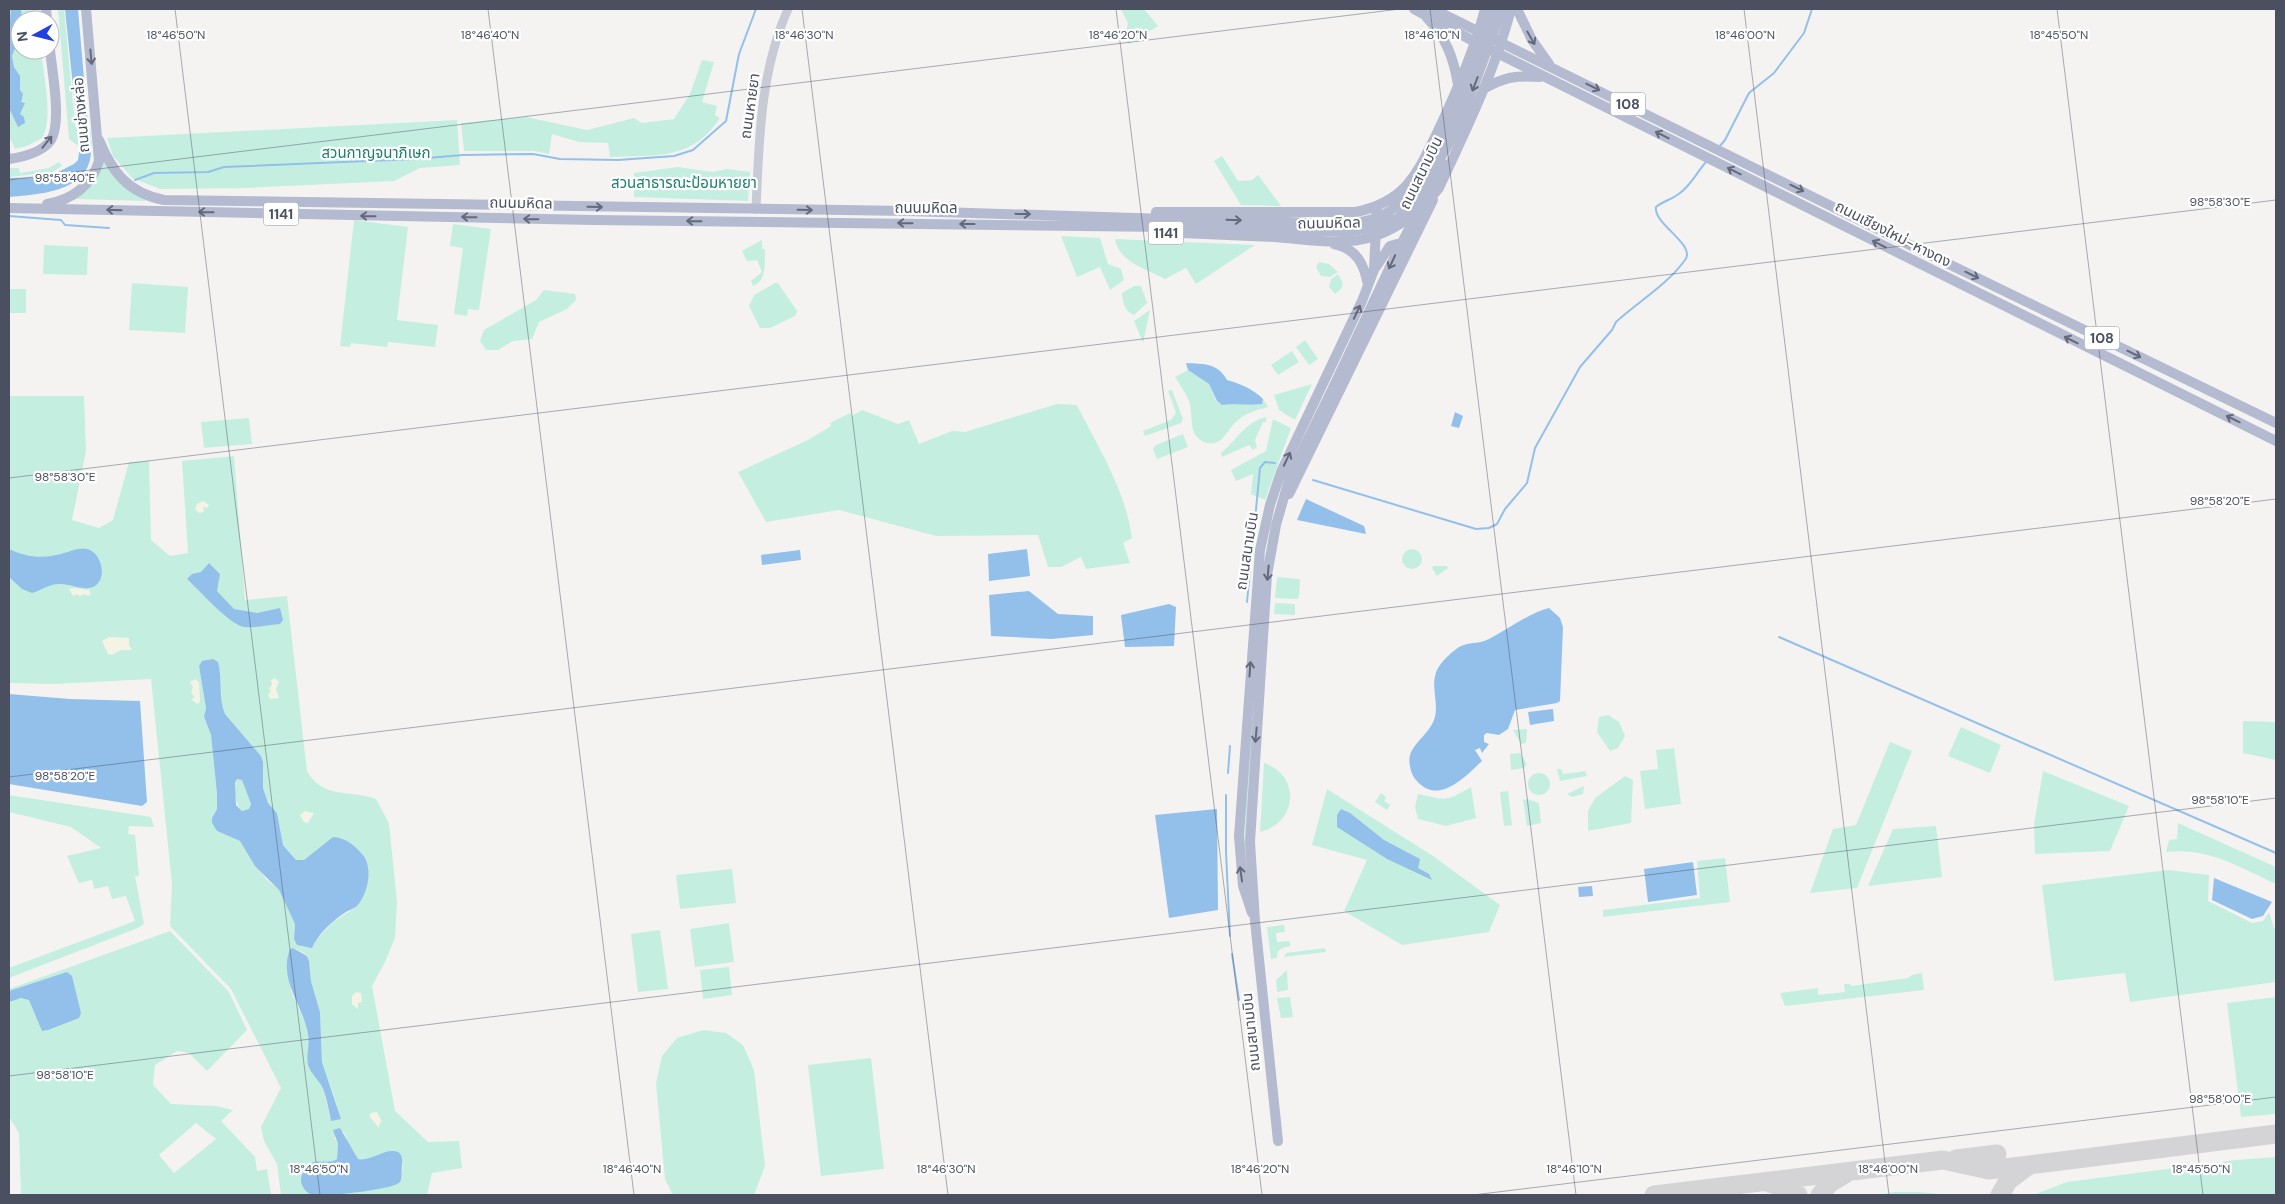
<svg xmlns="http://www.w3.org/2000/svg" width="2285" height="1204" viewBox="0 0 2285 1204" font-family="'DM Sans','Noto Sans Thai',sans-serif">
<style>
.green{fill:#c4efe0;fill-rule:evenodd}
.sand{fill:#f4f3e5}
.water{fill:#93c0ea;fill-rule:evenodd}
.lines{fill:none;stroke-linecap:round;stroke-linejoin:round}
.stream{stroke:#93c0ea;stroke-width:2}
.taxiway{stroke:#d4d4d7;stroke-width:19}
.minor{stroke:#c7cbd6;stroke-width:9}
.major{stroke:#b4bacf;stroke-width:10}
.major-bridge{stroke:#b4bacf;stroke-width:10}
.oneway{stroke:#646a7b}
.ticks{fill:none;stroke:#4a505f;stroke-width:1;stroke-opacity:0.45}
.labels{text-anchor:middle;dominant-baseline:central;stroke-width:4.5;stroke-linejoin:round;paint-order:stroke}
.shield{fill:#fff;stroke:#80848f;stroke-width:1}
.shield-label{font-size:14px;font-weight:bold;fill:#4a505f}
.street-label{font-size:15px;fill:#4a505f;stroke:#fff}
.park-label{font-size:15px;fill:#1b816a;stroke:#fff}
.ticks-label{font-size:12px;text-anchor:middle;fill:#4a505f;stroke:#fff;stroke-width:4.5;stroke-linejoin:round;paint-order:stroke}
</style>
<rect width="100%" height="100%" fill="#f4f3f2"/>
<path class="green" d="M9,9H37L38,20H20V50H41C43,73 54,119 42,138L27,146L15,149L9,136Z
M58,9H64L75,126L80,132L86,131L90,127L92,146L86,142L77,145L69,139Z
M1121,9H1144L1158,26L1129,44L1125,39L1128,23Z
M702,60L714,62L702,102L717,106L715,115L720,118C692,161 655,155 610,157L608,143L579,142L552,134L549,154L534,151H464L461,123L526,117L587,130L634,118L642,123L674,119L690,94Z
M457,120L460,165L420,168L394,181L246,188L160,189L132,178L113,156L107,138Z
M1222,156L1238,181L1252,180L1258,175L1281,206L1241,205L1214,161Z
M59,162L62,166L52,172L9,177V168H19L20,173L49,168Z
M104,162L133,192L147,201L75,199C90,189 98,179 104,162Z
M678,167L712,172L728,169L750,172L748,201L634,197V173Z
M354,220L408,227L397,320L438,325L435,347L388,342L387,347L351,343L350,347L340,346Z
M453,224L491,229L479,310L468,309L467,316L454,314L463,248L450,246Z
M1061,236L1100,238L1108,264L1121,269L1124,280L1110,290L1100,267L1077,277Z
M1115,239L1255,245L1196,284L1186,268L1165,279C1147,269 1119,263 1115,239Z
M762,240V249H765C764,264 768,279 753,286L751,281L762,272L757,260L747,261L742,251Z
M44,245L88,247L87,275L43,274Z
M1319,262L1329,264L1338,272L1330,277L1321,276L1316,267Z
M1338,274L1343,283L1341,289L1335,294L1329,287L1331,279Z
M132,283L188,287L185,333L129,330Z
M775,283H778L797,311L795,316L770,328H760L749,306L754,295Z
M1134,286H1141L1147,303L1134,315C1124,311 1123,302 1122,293Z
M9,289H26V313H9Z
M544,290L575,294L576,300L567,309L539,322L532,339L513,341L498,350H486L480,341L484,330L536,300Z
M1150,310L1143,343L1134,321Z
M1305,340L1318,359L1309,365L1296,347Z
M1292,351L1299,362L1278,375L1271,365Z
M1188,370L1209,384L1216,401L1222,405C1236,403 1249,406 1262,404L1263,399L1268,407C1256,410 1246,413 1237,421C1226,430 1223,449 1204,442C1187,435 1194,415 1189,401C1185,392 1180,385 1175,377Z
M1312,384L1295,420L1279,410L1274,395Z
M1172,390L1183,419L1181,423L1145,436L1143,431L1171,420L1176,413L1168,391Z
M9,396H84L86,451L72,520L99,528L113,520L129,462L149,461L151,540L170,556L188,553L182,461L234,456L245,600L287,596L307,771C323,800 350,789 376,799L389,823L397,902L395,938L385,962L372,986L395,1111L428,1142L459,1141L462,1168L432,1173L427,1195H338C348,1193 397,1188 400,1182C403,1177 402,1167 403,1162L375,1157L364,1160L358,1159L349,1145L344,1132L334,1137L338,1144L337,1159L333,1162H325L305,1190L311,1195H281L277,1164L264,1141L261,1127L281,1088L231,989L170,926L172,884L151,679L54,684L9,683ZM199,666L220,669L222,707L225,714L261,756L263,762V788L268,803L277,813L283,845L297,861L304,860L312,854L356,907L333,922L315,941L294,939L295,924L279,890L266,879L240,841L217,831L212,818L217,809V794L211,735L204,718L206,708ZM294,948L307,955L309,961L311,981L320,1012L322,1062L337,1105L331,1121L324,1090L308,1066L309,1036L305,1022L291,991Z
M1057,404L1077,405C1098,447 1126,491 1132,538L1123,543L1130,563L1086,569L1081,557L1061,567H1048L1038,535L936,536L839,510L766,522L738,472L808,440L831,426L830,423L850,413L852,416L862,410L898,424L909,420L919,444L952,431L965,432Z
M1266,417V422H1263L1255,440L1257,447L1253,450L1249,445L1222,457L1221,453C1236,441 1245,422 1266,417Z
M249,418L252,444L204,448L201,422Z
M1273,419L1291,428L1265,500L1251,494L1253,474L1236,481L1231,470L1266,451Z
M1183,434L1188,447L1157,459L1153,449L1156,445Z
M1402 559a10 10 0 1 1 20 0a10 10 0 1 1-20 0Z
M1433,566H1447L1448,568L1437,576L1432,568Z
M1277,577L1299,579L1300,581L1299,597L1297,599L1275,598Z
M1275,603L1295,604V615L1274,614Z
M1608,715L1619,722L1625,736L1618,748L1610,751L1597,732L1599,717Z
M1250,720H1254L1245,865L1244,847Z
M2243,721L2276,722V760L2243,753Z
M1961,727L2001,745L1990,773L1948,756Z
M1527,729L1526,743L1521,744L1513,730Z
M1890,742L1912,751L1857,888L1810,893L1833,829L1856,825Z
M1674,748L1681,804L1645,809L1640,771L1658,769L1656,750Z
M1520,753L1527,764L1524,768L1511,770L1510,754Z
M1264,763C1301,775 1298,823 1260,832Z
M1557,769H1561L1563,774L1585,771L1587,776L1560,781Z
M2043,771L2129,806L2110,851L2035,854L2034,825Z
M1528 784a11 11 0 1 1 22 0a11 11 0 1 1-22 0Z
M1625,776L1633,780L1631,823L1588,831V811L1595,798Z
M237,779H242L251,804L249,809L242,811C235,804 233,789 237,779Z
M1584,786L1583,794L1572,797L1567,794Z
M1471,787L1476,818L1446,826L1418,819L1415,807L1418,794C1447,800 1445,802 1471,787Z
M1327,789L1433,856L1500,905L1489,932L1402,945L1344,911L1367,860L1312,845Z
M1508,791L1512,825L1504,826L1500,792Z
M1381,793L1386,797L1384,801L1390,805L1387,810L1375,802Z
M9,795L151,817L154,827L129,826L128,834L135,835L139,876H135L144,924L138,928L9,978V968L135,921L126,896L112,899L108,886L94,889L92,880L79,883L67,856L101,848L71,827L9,812Z
M1527,799L1539,803L1541,823L1527,826L1523,800Z
M2178,823L2276,867V884C2239,867 2208,847 2166,852L2169,840L2177,839Z
M1936,826L1942,877L1868,886L1893,829Z
M1725,858L1730,902L1603,917V910L1700,898L1697,861Z
M732,869L736,903L680,909L676,875Z
M2168,870L2209,875L2208,901L2252,923L2263,921L2269,912L2274,928L2276,929V982L2130,1002L2125,973L2054,981L2042,885Z
M729,923L734,962L695,967L690,929Z
M1284,925L1285,932L1276,933L1277,942L1289,941L1291,946C1283,947 1276,949 1277,958L1271,959L1267,927Z
M660,930L668,989L638,992L631,934Z
M170,931L229,992L247,1030L207,1071L189,1053L177,1051L155,1065L153,1085L171,1104L216,1106L233,1110L221,1121L255,1157L257,1171L267,1169L271,1195H21L19,1133L9,1117V989ZM196,1123L216,1139L174,1173L159,1155Z
M1325,948L1326,952L1284,957L1286,953Z
M729,967L732,995L703,999L700,970Z
M1287,970L1288,990L1277,992L1276,980Z
M1922,973L1924,990L1785,1006L1780,993L1818,988V995L1845,992L1844,984H1850L1851,986L1908,978L1912,975Z
M1290,997L1293,1017L1281,1018L1277,998Z
M2276,997V1114L2241,1117L2227,1003Z
M703,1030L726,1033L743,1045L754,1070L765,1166L754,1195H673L665,1179L656,1083L662,1056L677,1038Z
M871,1058L884,1169L821,1176L808,1065Z
M2276,1157V1195H2033L2067,1182L2236,1160Z
M1894,1192H1919L1949,1195H1877Z"/>
<path class="sand" d="M203,501L209,505L207,508L203,507L204,512L199,513L195,509L197,504Z
M74,588L89,590L91,594L88,596L85,594L79,596L78,594L73,596L69,589Z
M109,637L129,638V645L132,650H121L112,655L108,654L102,641Z
M275,678L279,682L276,689L279,698L270,699L268,695L271,691L269,689L272,685L271,680Z
M195,679L199,682L200,702L197,704L191,699L195,698L191,692L193,687L190,682Z
M305,811L314,813L308,823L304,822L300,815Z
M356,992L361,993L362,1002L358,1003V1009L352,1004V996Z
M377,1112L382,1122L379,1124V1128L369,1116L371,1113Z"/>
<path class="water" d="M11,9H21L22,20H20V38L18,36L15,40L17,43L12,56L14,67L20,76V90L23,94L21,102L25,103L20,114L24,117L25,123L18,127L9,108V29Z
M65,9H78L88,125L87,129L83,131L79,130L77,126Z
M86,143L91,147C93,192 41,194 9,197V178L46,177L56,173L74,164L78,160L80,146Z
M1186,363C1204,364 1218,363 1227,380C1241,384 1253,389 1263,399L1262,404C1249,406 1236,403 1222,405L1217,401L1209,384L1188,370Z
M1455,412L1463,416L1459,428L1451,426Z
M1306,499L1364,526L1366,534L1297,520Z
M9,549C28,558 44,559 64,553C71,551 80,547 87,549C101,552 108,577 95,586C86,592 71,584 61,584C50,583 42,590 32,593L22,589L9,577Z
M1027,549L1030,576L989,581L988,554Z
M800,550L801,560L762,565L761,555Z
M209,563L220,574L217,591L234,609L257,613L280,608L283,620L280,624C268,625 256,628 244,627C230,625 199,590 187,579L192,574L201,572Z
M1029,591L1058,614L1093,616V635L1051,639L991,636L989,595Z
M1169,604L1176,607L1174,646L1125,647L1121,615Z
M1549,608L1560,618L1563,627L1560,701L1557,703L1515,710L1508,729L1499,735L1487,733L1484,735V742L1489,744L1482,753L1480,748L1475,750L1482,761C1464,778 1438,806 1416,780C1411,775 1408,762 1410,755C1415,741 1431,732 1435,717C1439,699 1428,682 1440,665C1444,659 1453,651 1459,647C1468,642 1480,644 1489,639C1509,629 1527,614 1549,608Z
M213,659L218,662C223,679 218,698 225,714L261,756L263,762V788L268,803L277,813L283,845L296,860H304L333,837C346,838 353,844 362,854C374,867 368,895 356,907C353,909 349,910 346,912C332,921 318,934 312,948L297,945L294,939L295,924L279,890L255,866L240,841L217,831L212,823V818L217,809V794L211,735L204,717L206,708L199,666L202,661ZM237,779L242,780L251,804L249,809L242,811L236,805L235,783Z
M9,694L70,699L140,701L147,802L142,806L9,784Z
M1553,709L1554,721L1530,725L1528,712Z
M1217,809L1218,910L1169,918L1155,815Z
M1341,809L1350,813L1384,840L1420,859L1418,868L1429,874L1432,880L1387,859L1337,827V815Z
M1693,862L1697,895L1648,902L1644,869Z
M2214,878L2272,902L2263,916L2252,919L2212,900Z
M1592,886L1593,896L1579,897L1578,887Z
M293,948L307,956L309,961L311,981L320,1012L322,1062L341,1119L331,1121C329,1111 327,1100 324,1091C321,1082 310,1073 308,1065C306,1055 310,1044 308,1034C303,1005 278,980 290,949Z
M67,972L72,976L81,1013L79,1018L48,1030L42,1031L29,1000L21,998L9,1002V991Z
M340,1128L358,1159C371,1162 385,1147 398,1152C402,1154 403,1161 402,1165C401,1171 403,1180 399,1183C390,1190 325,1197 313,1195C308,1194 304,1190 302,1185C299,1179 303,1170 309,1165C315,1158 329,1165 337,1159L338,1144L333,1130Z"/>
<g class="lines">
<path class="stream" d="M1719,147L1725,140L1749,93L1774,73L1804,33L1812,9
M135,180L154,173L208,172L224,167L416,159L463,155L533,154L560,159L618,160L674,156L693,150L726,121L739,54L756,9
M9,216L61,220L65,225L109,228
M1313,480L1476,529L1489,528L1497,524L1505,509L1527,483L1535,448L1580,367L1612,330L1616,322C1638,302 1667,285 1685,260C1697,245 1653,224 1656,207C1663,201 1673,199 1680,193C1691,185 1697,172 1706,162
M1247,602L1260,468L1265,462L1275,463
M1779,637L2276,853
M1228,773L1230,746
M1226,795V852L1230,936
M1232,954L1239,1000
M2273,1195H2276"/>
<path class="taxiway" d="M1956,1159L1997,1154
M1769,1183L1789,1189L1798,1195
M1654,1195L1943,1160L1989,1170L2276,1134
M1820,1195L1830,1183L1845,1174
M2000,1195L2008,1181L2028,1166"/>
<path class="minor" d="M756,209C759,141 760,72 788,9"/>
<path class="major" d="M46,9L47,20
M1414,9L1475,42L2276,441
M1433,9L1928,254L2276,423
M1517,9L1532,40L1549,64
M1427,18C1446,37 1454,59 1458,85
M1483,89C1505,77 1515,75 1540,77
M99,140C112,172 128,193 164,200L908,211L1167,219
M9,159C23,157 42,153 51,140C62,122 52,71 50,50
M47,204C72,200 92,185 99,161L86,9
M9,208L594,220L1167,227
M1156,212H1356C1375,208 1393,200 1406,186C1420,170 1428,151 1437,133C1456,93 1474,52 1485,9
M1158,232C1197,234 1235,235 1273,237C1306,239 1343,247 1375,236C1401,227 1422,209 1439,188C1466,130 1495,71 1511,9
M1334,244C1357,249 1364,264 1368,285
M1376,267L1390,246L1397,244L1405,250
M1289,494L1433,200
M1252,913L1243,886L1239,836L1260,550L1270,505L1281,472L1362,301L1374,270L1377,206
M1278,1141L1255,921L1250,842L1267,575L1276,525L1290,476L1333,388"/>
<path class="major-bridge" d="M1167,219C1208,220 1248,221 1289,222C1318,223 1351,228 1379,217C1432,196 1475,61 1493,9
M1167,227L1346,232L1381,226L1398,218L1415,202L1460,124L1502,9
M1333,388L1398,250L1443,164"/>
</g>
<defs><path id="oneway-shaft" d="M-6 0H5M1.5-3L5.5 0L1.5 3" fill="none" stroke-width="1.6" stroke-linecap="round" stroke-linejoin="round" transform="scale(1.25)"/></defs>
<g class="oneway">
<use href="#oneway-shaft" transform="translate(1531 38) rotate(60)"/>
<use href="#oneway-shaft" transform="translate(91 57) rotate(85)"/>
<use href="#oneway-shaft" transform="translate(1475 84) rotate(111)"/>
<use href="#oneway-shaft" transform="translate(1593 87) rotate(26)"/>
<use href="#oneway-shaft" transform="translate(1662 135) rotate(-153)"/>
<use href="#oneway-shaft" transform="translate(47 142) rotate(-51)"/>
<use href="#oneway-shaft" transform="translate(1734 171) rotate(-153)"/>
<use href="#oneway-shaft" transform="translate(1797 188) rotate(26)"/>
<use href="#oneway-shaft" transform="translate(595 207) rotate(1)"/>
<use href="#oneway-shaft" transform="translate(114 210) rotate(-178)"/>
<use href="#oneway-shaft" transform="translate(805 210) rotate(1)"/>
<use href="#oneway-shaft" transform="translate(206 212) rotate(-179)"/>
<use href="#oneway-shaft" transform="translate(1023 214) rotate(1)"/>
<use href="#oneway-shaft" transform="translate(368 216) rotate(-179)"/>
<use href="#oneway-shaft" transform="translate(469 217) rotate(-179)"/>
<use href="#oneway-shaft" transform="translate(531 219) rotate(-179)"/>
<use href="#oneway-shaft" transform="translate(1234 220) rotate(2)"/>
<use href="#oneway-shaft" transform="translate(694 221) rotate(-179)"/>
<use href="#oneway-shaft" transform="translate(905 223) rotate(-179)"/>
<use href="#oneway-shaft" transform="translate(967 224) rotate(-180)"/>
<use href="#oneway-shaft" transform="translate(1879 244) rotate(-153)"/>
<use href="#oneway-shaft" transform="translate(1392 262) rotate(115)"/>
<use href="#oneway-shaft" transform="translate(1972 275) rotate(26)"/>
<use href="#oneway-shaft" transform="translate(1357 312) rotate(-65)"/>
<use href="#oneway-shaft" transform="translate(2071 340) rotate(-154)"/>
<use href="#oneway-shaft" transform="translate(2134 354) rotate(26)"/>
<use href="#oneway-shaft" transform="translate(2233 419) rotate(-154)"/>
<use href="#oneway-shaft" transform="translate(1287 459) rotate(-65)"/>
<use href="#oneway-shaft" transform="translate(1268 573) rotate(95)"/>
<use href="#oneway-shaft" transform="translate(1250 669) rotate(-86)"/>
<use href="#oneway-shaft" transform="translate(1256 735) rotate(95)"/>
<use href="#oneway-shaft" transform="translate(1241 874) rotate(-98)"/>
</g>
<path class="ticks" d="M175,9L320,1195M488,9L634,1195M802,9L948,1195M1116,9L1262,1195M1430,9L1576,1195M1744,9L1889,1195M2057,9L2203,1195M9,180L1400,9M9,478L2276,200M9,777L2276,499M9,1076L2276,798M1473,1195L2276,1097"/>
<g class="labels">
<g class="shield">
<rect x="1610.5" y="92.5" width="35" height="23" rx="4"/>
<rect x="263.5" y="202.5" width="35" height="23" rx="4"/>
<rect x="1148.5" y="221.5" width="35" height="23" rx="4"/>
<rect x="2084.5" y="326.5" width="35" height="23" rx="4"/>
</g>
<g class="shield-label">
<text x="1628" y="104">108</text>
<text x="281" y="214">1141</text>
<text x="1166" y="233">1141</text>
<text x="2102" y="338">108</text>
</g>
<g class="street-label">
<text transform="translate(750 106) rotate(-82)">ถนนหายยา</text>
<text transform="translate(81 115) rotate(-95)">ถนนช่างหล่อ</text>
<text transform="translate(1421 173) rotate(-64)">ถนนสนามบิน</text>
<text transform="translate(521 203) rotate(1)">ถนนมหิดล</text>
<text x="926" y="208">ถนนมหิดล</text>
<text transform="translate(1329 223) rotate(-1)">ถนนมหิดล</text>
<text transform="translate(1893 234) rotate(27)">ถนนเชียงใหม่-หางดง</text>
<text transform="translate(1247 551) rotate(-81)">ถนนสนามบิน</text>
<text transform="translate(1251 1032) rotate(-96)">ถนนสนามบิน</text>
</g>
<g class="park-label">
<text x="376" y="153">สวนกาญจนาภิเษก</text>
<text x="684" y="183">สวนสาธารณะป้อมหายยา</text>
</g>
</g>
<g class="ticks-label">
<text x="176" y="39">18°46'50"N</text>
<text x="490" y="39">18°46'40"N</text>
<text x="804" y="39">18°46'30"N</text>
<text x="1118" y="39">18°46'20"N</text>
<text x="1432" y="39">18°46'10"N</text>
<text x="1745" y="39">18°46'00"N</text>
<text x="2059" y="39">18°45'50"N</text>
<text x="65" y="182">98°58'40"E</text>
<text x="2220" y="206">98°58'30"E</text>
<text x="65" y="481">98°58'30"E</text>
<text x="2220" y="505">98°58'20"E</text>
<text x="65" y="780">98°58'20"E</text>
<text x="2220" y="804">98°58'10"E</text>
<text x="65" y="1079">98°58'10"E</text>
<text x="2220" y="1103">98°58'00"E</text>
<text x="319" y="1173">18°46'50"N</text>
<text x="632" y="1173">18°46'40"N</text>
<text x="946" y="1173">18°46'30"N</text>
<text x="1260" y="1173">18°46'20"N</text>
<text x="1574" y="1173">18°46'10"N</text>
<text x="1888" y="1173">18°46'00"N</text>
<text x="2201" y="1173">18°45'50"N</text>
</g>
<rect width="2285" height="1204" fill="none" stroke="#4a505f" stroke-width="20"/>
<g transform="translate(35 35) rotate(263)"><circle r="24" fill="#ffffff" stroke="#b7b9bf"/>
<path d="M0-4L9 19L0 12L-9 19Z" fill="#2140df"/>
<text y="-8" font-size="14" font-weight="bold" text-anchor="middle" fill="#4a505f">N</text>
</g>
</svg>
